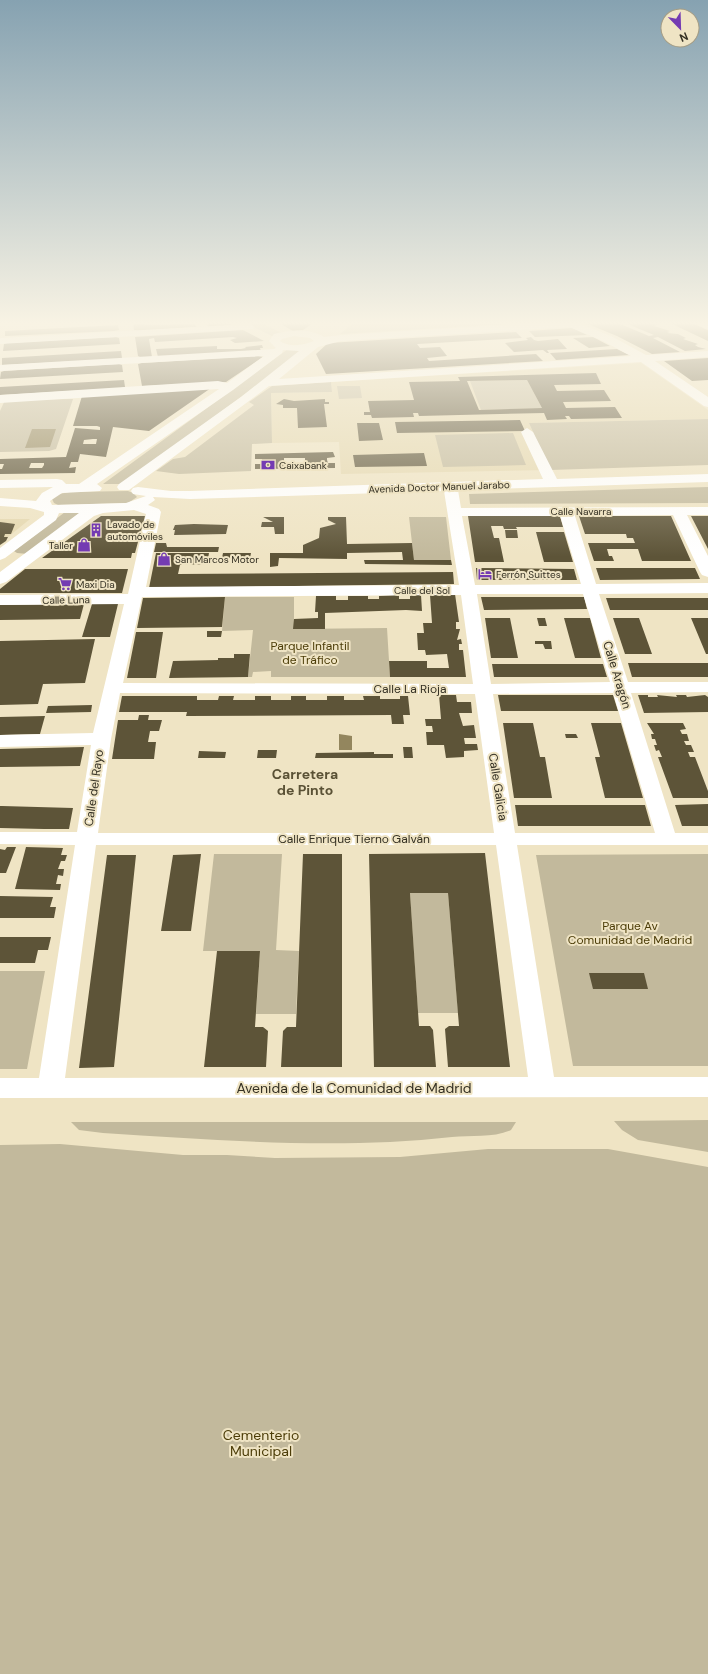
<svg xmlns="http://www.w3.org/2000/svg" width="708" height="1674" viewBox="0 0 708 1674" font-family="'DM Sans',sans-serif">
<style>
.built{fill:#e5d8b0}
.green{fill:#c2b99c}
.water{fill:#93865e}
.building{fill:#5d5438;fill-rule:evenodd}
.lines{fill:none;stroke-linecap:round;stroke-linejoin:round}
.minor{fill:#fff;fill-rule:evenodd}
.labels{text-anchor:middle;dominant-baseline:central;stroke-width:4;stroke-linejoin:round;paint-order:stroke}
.far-poi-label{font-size:10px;fill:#343023;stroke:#efe4c4;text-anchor:start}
.far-street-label{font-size:10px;fill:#343023;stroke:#efe4c4}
.park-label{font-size:12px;fill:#4c3d08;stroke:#efe4c4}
.street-label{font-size:12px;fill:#343023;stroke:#efe4c4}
.quarter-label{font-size:14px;font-weight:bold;fill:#5a5135;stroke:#efe4c4}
.near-street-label{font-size:14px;fill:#343023;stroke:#efe4c4}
.near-park-label{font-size:14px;fill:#4c3d08;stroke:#efe4c4}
</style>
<rect width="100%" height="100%" fill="#efe4c4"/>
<path class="built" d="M641,363L708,410V419L529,423L550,470L341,474L339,442L272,443L271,393L332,392L331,382Z
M0,519H30L8,537H0Z"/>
<path class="green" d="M245,323H261L282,333L272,336Z
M353,323H521L340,334Z
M307,348L123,484H103L288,349Z
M527,380L542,408L481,410L470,381Z
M331,382L332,392L271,393L272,443L252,444L251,471L179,474L156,471L173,459L185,457L254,405L249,402L272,386Z
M337,386H360L362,398L339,399Z
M73,399L56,449L49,451L0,452V411L5,400Z
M708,419V465L550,470L529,423Z
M513,433L526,465L443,467L435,435Z
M708,487V503L470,504L469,494Z
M128,491L133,493L137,497L128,503L58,505L54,503L52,499L59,494L70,492Z
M82,511L28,554L17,553L14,551L65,512Z
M409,517H446L451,560H414Z
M225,597H294V629L387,628L390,677H271V671L253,672L252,677H248L253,630L222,631Z
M214,854H282L276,950L299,951L296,1014H256L260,951H203Z
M708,854V1066H573L536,855Z
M410,893H448L458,1013H418Z
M0,971H45L27,1069H0Z
M708,1120V1152L638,1140L622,1130L614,1121Z
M71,1122H516L511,1130C493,1138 471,1135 452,1137C335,1150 219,1140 103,1133L79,1130Z
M60,1144L183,1155H227L275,1158L400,1157L488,1149H608L708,1167V1674H0V1145Z"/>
<path class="water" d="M32,429H56L50,447L25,448Z
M339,734L352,736V750H339Z"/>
<path class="building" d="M133,323L154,325L195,323L196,327L138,331L134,330Z
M207,323H228L232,325L208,327Z
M279,323H313L303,330L293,331Z
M585,323H618L649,336L654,335L625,323H651L657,325L654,326L670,331L667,332L670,333H667L678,334L686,338L683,339L698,344L695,345L698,347L706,349L685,351L658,337L653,338L680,352L652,354L617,336Z
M670,323H693L705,329L708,330V341Z
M118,325L119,330L114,331L5,336V331Z
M572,328L587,335L535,337L529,331Z
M243,330L264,341L235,343L230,340L237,338L233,337L155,342L154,338L149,339L152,357H140L138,356L135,337Z
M516,332L522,338L417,344L420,348L440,347L447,356L427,358L429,361L536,354L543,361L326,374L316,354L328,343Z
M116,337L119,338L120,344L3,351L4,344L7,343Z
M531,337L534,340L538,341L558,339L567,349L547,350L549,353H547L543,350L514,352L505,343L528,340L526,338Z
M593,337L610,346L589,348L573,338Z
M262,345L263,348H260L261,351L158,357L156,349L217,346V349H241L246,348L245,347Z
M617,349L629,355L556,360L550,353Z
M121,351L122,358L118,359L2,365V358Z
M258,356L263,357L226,382L142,386L138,364L142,363Z
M708,358V380L692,381L664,361Z
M119,364L122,365L123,372L0,379L1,372L4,371Z
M596,373L601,384L554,385L557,391L604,390L611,401L563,402L566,408L615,407L622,418L571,419L569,416H565L567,419L547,420L544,413L419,416L418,413H413L414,417L372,418L371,415H364V412H370L368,401L414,400L409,382L460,381L458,377ZM527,380L542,408L479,410L467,381Z
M124,380L125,387L121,388L0,395V387Z
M211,388L149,431L113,427L106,457L80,454L78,462H71L69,468L76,467L75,473L0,474V469H2L4,464H0V459L66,457L75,428L100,430V427L97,426H73L82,396ZM93,439H97L96,444H83L84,440ZM31,463H44V465L42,468H29Z
M284,399L294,401L325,399V402H329V404H324L327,427L298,428L297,408H283V405L276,404Z
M520,420L525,431L397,433L395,422Z
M357,423H379L383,440L359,441Z
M333,452L335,457L327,458V460L328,463H335V468L255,469V464H261L262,462V459H255V454ZM284,458H305V463H284Z
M424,453L427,466L355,467L353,455Z
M101,516H145L135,553H132L131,558H42Z
M468,516H560L563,527H516L517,529H504L503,526H491L494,538H499L504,562H475Z
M579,516H671L691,561H642L638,549H607L609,556H612L614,561H594L588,543H635L633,538H627L626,534H585Z
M691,516H708V549L706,545Z
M263,517H284V534H275L274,527H261L262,522H273Z
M328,517H346L347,544L412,543L414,560H451L452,565L365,564L364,560H403L402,552L347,553V559L279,558L278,566L270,567V553H303V545L319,538L320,528L336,524L328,520Z
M0,522L15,524L11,534H5L4,537H8L6,541L0,545Z
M194,524L228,525L226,534L174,535L175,530H173L175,525Z
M505,530H517L518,538H506Z
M536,532H564L573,562H544Z
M156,543H166L167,547H219L218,552H154Z
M156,553H209L207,564L180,565L178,574L453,572L454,584L149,588Z
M223,553H251L250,558H222Z
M476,568L574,569L577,580H477Z
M596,568H695L700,579L600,580Z
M25,569H128L122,593H0V589Z
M455,594L459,622H456V629H460L457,640L461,639L462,644H459V650H463L466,677H390L389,661H427V668H449L447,654L426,655L425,650H418L417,633H424L423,623H432L430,595Z
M399,595V599H410V595H421L422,611L406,610L325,613V629H293L294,619L318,618V612H315L316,596H336V600H348V596H368V599H379V596Z
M225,597L222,627L137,628L143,598Z
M481,597H584L587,609L484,610Z
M606,598H708V610H610Z
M84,604L80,619L0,620V605Z
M92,604H118L110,637H82Z
M485,618H510L518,658H491Z
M537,618H545L547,626H539Z
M564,618H590L601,658H575Z
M613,618H639L652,654H625Z
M691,618H708V654H706Z
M207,631H222L221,637H207Z
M136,632H163L156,678H127Z
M95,639L85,683L43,684L38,704L0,705V641Z
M535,641H551L552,649H545L543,644H535Z
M234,654H250L248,677L169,678L173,661L218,660V658H234Z
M628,663H708V677H632Z
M492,664H603L607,677H494Z
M439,695H456L457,702H471L472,713H459L463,726L474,725L476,738H464L465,744H477L478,750L464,751V757L446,758L444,745H427L426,732H433L432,726H426L425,719H441Z
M498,695H613L618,711H501Z
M638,695H648V697H658L657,695L677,697L676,695H686L687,697L705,695L708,697V712L644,713Z
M122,696H197V700H218L219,696H234L233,700H255V696H271V700H291V696H306V700H327V696H344V700H364L363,696H380V699H400V696H408L410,715H403L404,724H392L391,715L186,716L187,712H119Z
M92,705L91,712L46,713L48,706Z
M139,715H149L148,720H162L159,731H150L148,742H156L154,759H112L118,720H138Z
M45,716L40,734L0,735V717Z
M503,723H533L540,757H545L552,798H514Z
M591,723H621L643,798H605L595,757H600Z
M647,723H683L686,729L680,730L682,734H687L689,741H684L686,745H691L694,752H688L690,757H695L708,791V798H673L658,757H662L659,750L656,751L654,745H657L655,739H652L651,734H654Z
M565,734H576L578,738H566Z
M84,747L80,766L0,767V749Z
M403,747H412L413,758H404Z
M258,750H277L276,758H257Z
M199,751L226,752L225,758H198Z
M374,752V754H393V758H315L316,753Z
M708,804V826H682L675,805Z
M515,805H645L651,826H518Z
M0,806H2L73,808L69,829H44L0,828Z
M7,847H16L6,873H0V849L5,850Z
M26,847L63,848L61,855H67L65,861H61L58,869H64L63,876L58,875L56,884H61L60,890L15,889Z
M485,853L510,1067H448L445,1029L449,1026H459L448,893H410L419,1026H430L433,1030L436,1067H374L369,854Z
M201,854L191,931H161L173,855Z
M303,854H342V1067H281L283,1031L287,1027H296Z
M107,855H136L114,1067L79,1068Z
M0,896L53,897L50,907H56L54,918H0Z
M0,937H51L48,950H38L35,963H0Z
M217,951H260L255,1027H263L268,1031L266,1067H204Z
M589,973H644L648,989H593Z"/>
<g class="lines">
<path class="minor" d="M534,323H578L611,336L646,355L708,351V357L655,361L708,397V407L704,406L641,362L269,386L129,490H119L117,487L119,484L241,397L299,351L283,350L282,353L233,390L97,484L102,488L100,491L62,493L50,501L52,505L126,503L146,496L133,494L131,491L133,488L138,487L171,491H190L543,479L521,432L527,428L533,432L557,479L708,474V482L458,490L461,508L708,507V515H687L708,556V577L702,575L700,572L673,515L575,516L596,584L708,583V593L599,594L628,682H708V692L631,693L675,833H708V845H517L554,1077H708V1097L0,1098V1078H39L75,845L0,844V832H77L91,745L0,747V735L93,733L124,604L0,605V595L128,594L146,514L134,510L103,513L94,516L6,582L0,584V572L79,513H59L56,520L5,558L0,560V548L44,515V512L30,508L0,506V498L36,501L42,493L53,487L0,488V480L57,479L62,480L66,484H79L219,389L0,403V395L218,381L227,383L264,356L0,371V365L274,349L276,348L269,341L274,334C291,330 309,328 324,337L341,335ZM570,327L603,341L631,356L279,379L318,347L341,341ZM294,336L310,338L314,341C304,345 290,348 280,341L282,339ZM444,491L459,585L146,587L161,512L159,509L148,505L155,500L153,497L190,499ZM462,516H560L581,584L475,585ZM477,594H583L610,682L491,684ZM461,595L473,684L123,683L142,597ZM120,693L475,694L494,833H98L111,739ZM613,693L655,833H515L493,694ZM96,845H496L528,1077L65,1078Z
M696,323H708V329Z
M249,324L253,325L254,327L253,329L0,344V338Z"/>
</g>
<linearGradient id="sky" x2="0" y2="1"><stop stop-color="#86a2b1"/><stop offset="0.58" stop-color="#f8f3e4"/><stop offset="1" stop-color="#f8f3e4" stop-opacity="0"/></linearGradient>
<rect width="708" height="557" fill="url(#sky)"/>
<defs>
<g id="bank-bare" transform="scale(1.08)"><path d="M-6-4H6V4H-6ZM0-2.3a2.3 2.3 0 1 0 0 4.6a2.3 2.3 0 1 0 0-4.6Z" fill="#743bb2" stroke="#efe4c4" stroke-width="2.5" paint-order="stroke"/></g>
<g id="building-bare" transform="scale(1.08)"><path d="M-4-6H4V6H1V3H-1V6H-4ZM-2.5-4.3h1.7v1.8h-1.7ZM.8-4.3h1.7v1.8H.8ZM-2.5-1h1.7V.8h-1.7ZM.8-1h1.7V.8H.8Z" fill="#743bb2" stroke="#efe4c4" stroke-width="2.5" paint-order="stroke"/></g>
<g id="shop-bare" transform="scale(1.08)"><path d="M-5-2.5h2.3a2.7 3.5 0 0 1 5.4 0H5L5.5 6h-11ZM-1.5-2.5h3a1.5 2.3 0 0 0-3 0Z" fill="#743bb2" stroke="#efe4c4" stroke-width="2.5" paint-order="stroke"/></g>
<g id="hotel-bare" transform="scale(1.08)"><path d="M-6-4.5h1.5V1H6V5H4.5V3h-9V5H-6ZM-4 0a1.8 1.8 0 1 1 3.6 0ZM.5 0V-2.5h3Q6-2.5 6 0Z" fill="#743bb2" stroke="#efe4c4" stroke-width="2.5" paint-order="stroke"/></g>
<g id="supermarket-bare" transform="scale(1.08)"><path d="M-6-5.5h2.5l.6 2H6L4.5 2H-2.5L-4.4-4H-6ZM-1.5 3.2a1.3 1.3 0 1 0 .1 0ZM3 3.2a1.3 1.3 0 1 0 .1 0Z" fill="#743bb2" stroke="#efe4c4" stroke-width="2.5" paint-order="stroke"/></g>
</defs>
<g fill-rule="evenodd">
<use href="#bank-bare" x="268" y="465"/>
<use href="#building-bare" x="96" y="530"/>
<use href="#shop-bare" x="84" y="545"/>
<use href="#shop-bare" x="164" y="559"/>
<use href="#hotel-bare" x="485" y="574"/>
<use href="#supermarket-bare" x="65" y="584"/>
</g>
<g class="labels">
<g class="far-poi-label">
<text x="279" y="465">Caixabank</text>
<text x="107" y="524">Lavado de<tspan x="107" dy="12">automóviles</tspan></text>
<text x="73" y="545" text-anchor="end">Taller</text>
<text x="175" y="559">San Marcos Motor</text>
<text x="496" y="574">Ferrón Suittes</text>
<text x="76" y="584">Maxi Dia</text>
</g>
<g class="far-street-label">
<text transform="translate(439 487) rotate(-2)">Avenida Doctor Manuel Jarabo</text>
<text x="581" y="511">Calle Navarra</text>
<text x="422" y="590">Calle del Sol</text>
<text transform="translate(66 600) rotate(-1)">Calle Luna</text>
</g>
<g class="park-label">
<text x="310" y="646">Parque Infantil<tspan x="310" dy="14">de Tráfico</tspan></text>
<text x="630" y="926">Parque Av<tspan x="630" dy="14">Comunidad de Madrid</tspan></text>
</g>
<g class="street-label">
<text transform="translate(617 675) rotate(73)">Calle Aragón</text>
<text x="410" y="689">Calle La Rioja</text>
<text transform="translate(498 787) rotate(81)">Calle Galicia</text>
<text transform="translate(94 788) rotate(-82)">Calle del Rayo</text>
<text x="354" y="839">Calle Enrique Tierno Galván</text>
</g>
<g class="quarter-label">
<text x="305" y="774">Carretera<tspan x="305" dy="16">de Pinto</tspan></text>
</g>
<g class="near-street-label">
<text x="354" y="1088">Avenida de la Comunidad de Madrid</text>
</g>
<g class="near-park-label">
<text x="261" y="1435">Cementerio<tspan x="261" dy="16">Municipal</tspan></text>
</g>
</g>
<g transform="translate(680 28) rotate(157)"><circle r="19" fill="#efe4c4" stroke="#a49c84"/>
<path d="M0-3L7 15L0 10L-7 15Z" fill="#743bb2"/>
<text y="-6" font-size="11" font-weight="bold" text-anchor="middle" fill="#343023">N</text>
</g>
</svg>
